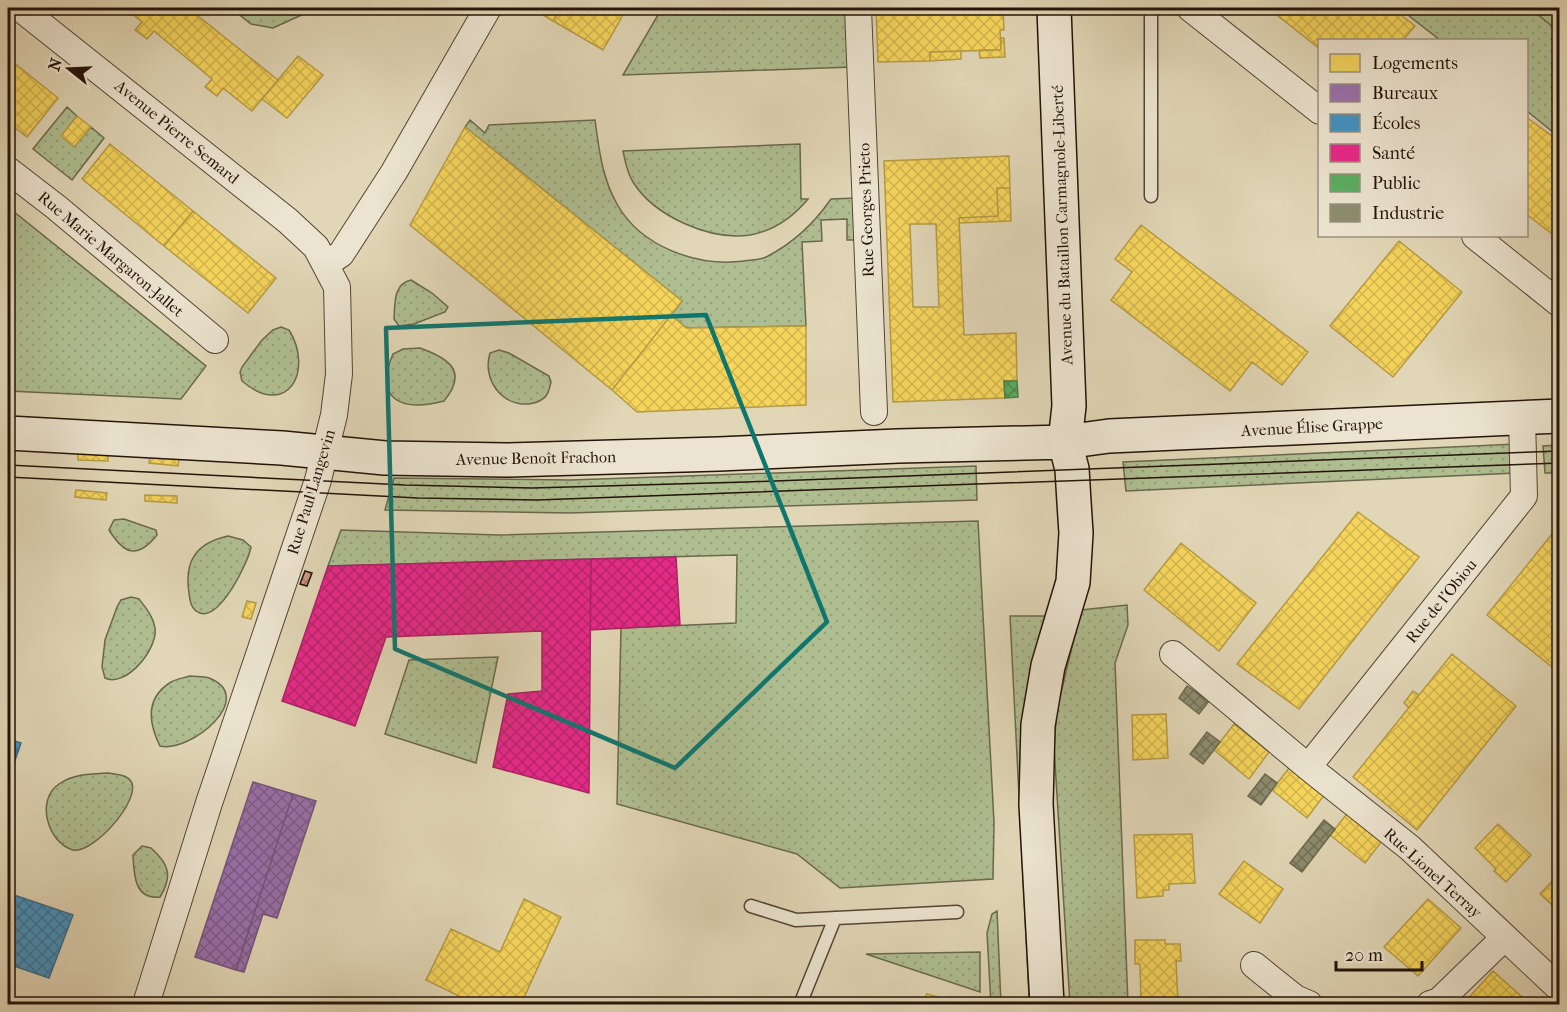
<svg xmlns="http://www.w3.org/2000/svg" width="1567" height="1012" viewBox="0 0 1567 1012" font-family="'IM FELL French Canon',serif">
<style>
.grass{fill:url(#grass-dots);stroke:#6a684d;stroke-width:1.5}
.forest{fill:url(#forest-firs);stroke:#6a684d;stroke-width:1.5}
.homes{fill:url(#homes-cross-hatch);stroke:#b79b43;stroke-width:1.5;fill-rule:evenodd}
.offices{fill:url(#offices-cross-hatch);stroke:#76547a;stroke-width:1.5}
.schools{fill:url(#schools-cross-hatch);stroke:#3a6d8b;stroke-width:1.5}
.health{fill:url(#health-cross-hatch);stroke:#ac2263;stroke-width:1.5}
.public{fill:url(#public-cross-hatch);stroke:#4a8047;stroke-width:1.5}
.industry{fill:url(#industry-cross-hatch);stroke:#6d6850;stroke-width:1.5}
.building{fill:url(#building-cross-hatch);stroke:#241309;stroke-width:1.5}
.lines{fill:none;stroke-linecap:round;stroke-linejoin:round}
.lane-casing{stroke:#534434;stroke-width:15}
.street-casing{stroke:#534434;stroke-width:28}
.secondary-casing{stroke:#241309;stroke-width:36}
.lane{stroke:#ece4d0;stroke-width:12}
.street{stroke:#ece4d0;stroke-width:26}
.secondary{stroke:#ece4d0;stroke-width:33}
.tram{stroke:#241309;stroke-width:1.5}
.marked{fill:none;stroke:#0f766e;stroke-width:4.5;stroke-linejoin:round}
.labels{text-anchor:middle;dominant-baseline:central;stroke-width:6;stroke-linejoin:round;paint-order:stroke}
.street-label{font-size:16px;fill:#241309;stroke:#ece4d0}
</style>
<defs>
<pattern id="grass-dots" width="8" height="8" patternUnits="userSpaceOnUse" patternTransform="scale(1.5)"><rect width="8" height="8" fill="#afbe91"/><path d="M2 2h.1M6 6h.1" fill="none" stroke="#96a27c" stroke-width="1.8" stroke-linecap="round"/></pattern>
<pattern id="forest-firs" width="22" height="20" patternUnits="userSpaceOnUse" patternTransform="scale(1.5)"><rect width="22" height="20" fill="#afbe91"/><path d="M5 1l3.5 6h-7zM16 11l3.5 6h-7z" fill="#96a27c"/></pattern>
<pattern id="homes-cross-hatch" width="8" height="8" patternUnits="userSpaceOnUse" patternTransform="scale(1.5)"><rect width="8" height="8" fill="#f6d55c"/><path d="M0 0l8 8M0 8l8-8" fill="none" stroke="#d3b64f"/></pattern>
<pattern id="offices-cross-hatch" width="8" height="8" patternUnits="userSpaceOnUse" patternTransform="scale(1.5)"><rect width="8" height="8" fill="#9970ab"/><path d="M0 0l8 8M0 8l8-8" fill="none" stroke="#7d5b89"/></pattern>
<pattern id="schools-cross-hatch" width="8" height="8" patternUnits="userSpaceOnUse" patternTransform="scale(1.5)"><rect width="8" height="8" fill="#4393c3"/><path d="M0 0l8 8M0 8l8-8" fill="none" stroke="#38779d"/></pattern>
<pattern id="health-cross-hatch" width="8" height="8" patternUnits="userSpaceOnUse" patternTransform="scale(1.5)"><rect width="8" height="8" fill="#e7298a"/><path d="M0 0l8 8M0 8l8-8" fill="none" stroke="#bb226f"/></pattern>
<pattern id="public-cross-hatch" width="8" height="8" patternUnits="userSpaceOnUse" patternTransform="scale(1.5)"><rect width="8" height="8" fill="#5aae61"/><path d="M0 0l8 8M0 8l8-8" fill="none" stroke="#4a8c4e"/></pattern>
<pattern id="industry-cross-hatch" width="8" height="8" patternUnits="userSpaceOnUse" patternTransform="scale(1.5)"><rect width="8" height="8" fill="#8c8c6e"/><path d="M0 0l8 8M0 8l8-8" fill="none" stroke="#727159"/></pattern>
<pattern id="building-cross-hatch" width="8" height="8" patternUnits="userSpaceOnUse" patternTransform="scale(1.5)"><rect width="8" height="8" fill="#d09986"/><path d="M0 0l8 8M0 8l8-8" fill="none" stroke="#a97c6c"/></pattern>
</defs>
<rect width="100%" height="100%" fill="#e1d6b6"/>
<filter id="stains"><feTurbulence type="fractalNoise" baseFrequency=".00333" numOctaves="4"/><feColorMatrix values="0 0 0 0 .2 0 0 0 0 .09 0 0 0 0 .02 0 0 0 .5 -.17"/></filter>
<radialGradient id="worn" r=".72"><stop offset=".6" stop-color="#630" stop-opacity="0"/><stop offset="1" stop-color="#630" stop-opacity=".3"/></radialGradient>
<path class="grass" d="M231,8H317L273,28L251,24Z
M662,8H850L852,67L623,75Z
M1399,8H1559V137L1527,111L1526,40H1440Z
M67,107L77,116L62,136L74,146L91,127L104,138L72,180L33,149Z
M470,120L485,133L489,125L595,120C599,149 602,178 617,204C641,247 697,267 744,261C751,260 760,260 766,257C792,244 815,222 831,199L857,198L859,240H847V219L821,220L822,241L802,242L806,326L686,328L671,315L682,301L465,127Z
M800,144L801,199H808C793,217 773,231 750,235C710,241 654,216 633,182C627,173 625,161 623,151Z
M8,207L206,366L181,399L8,391Z
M411,280L432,293L448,307L445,312L414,324L399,326L394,319C395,304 393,284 411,280Z
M281,327L289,330C314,370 288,420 242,381L240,372L242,367L262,340L273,330Z
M420,348C448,358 469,371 444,401C403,412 373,401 393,354L403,349Z
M499,350L509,353L549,376L551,382C550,386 549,392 546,396C542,401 535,403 529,404C501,406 482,379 490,353Z
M1517,444L1516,473L1126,491L1123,462Z
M1559,445V473H1545L1543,446Z
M976,466L977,500L570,513L385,510L394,478L571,480Z
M124,519L156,530L157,535C137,560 124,554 109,530L114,520Z
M978,521L994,822L993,879L840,888L797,854L617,804L621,628L736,623L737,555L328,566L341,530L498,535Z
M228,536L243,540L251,547C248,563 220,620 200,613C191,610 190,601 189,593C184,561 196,543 228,536Z
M131,597L139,599C146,608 153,616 155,628C158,649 126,688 105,678L102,667L105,640L117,607L121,600Z
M1127,605L1128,625L1115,663L1128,1004H1070L1054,747L1057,709L1081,610Z
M1010,616H1048L1040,994L1029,996Z
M498,657L476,763L385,734L409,660Z
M190,676C196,677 203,676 209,678C258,697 191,753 160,746C148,722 145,698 171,682C176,679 184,678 190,676Z
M108,773C113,774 121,774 126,777C152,789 94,855 73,850C48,843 35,800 59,784C73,774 91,774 108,773Z
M142,846L151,848C169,864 173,876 160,897C134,900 134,874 133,855Z
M997,911L1001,1004H991L987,933L992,914Z
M980,952V992L866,954Z"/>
<path class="forest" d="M1530,8H1559V32Z"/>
<path class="homes" d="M125,8H188L278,80L252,111L223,88L217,96L205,87L212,79L154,31L147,39L135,30L142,22Z
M534,8H558L560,9L553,21L533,9Z
M558,8H627L603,50L553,21L560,9Z
M876,8H1003L1004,30H1000L1001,50L930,52V61L878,62Z
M1268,8H1392L1415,26L1403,40H1320V49Z
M1001,38H1004L1005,57L980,58L979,50H1001Z
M961,51V59L930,61V52Z
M298,56L323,75L287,118L262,99Z
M8,58L58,98L27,137L8,122Z
M77,116L91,127L74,147L61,136Z
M1526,117L1560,142V240L1526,214Z
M465,127L682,301L612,390L410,225Z
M110,144L193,211L164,246L82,179Z
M1009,156L1010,188H997L998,216L959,218L964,335L1016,333L1017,381H1004L1005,398L893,402L884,161ZM910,224H936L939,307H913Z
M997,188H1010L1011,221L959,223V218L998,216Z
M193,211L276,278L248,313L164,246Z
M1141,225L1308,352L1282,385L1252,362L1230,391L1111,300L1132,272L1115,259Z
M1399,241L1462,292L1393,377L1330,326Z
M671,315L686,328L806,326V405L637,412L612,390Z
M78,453L108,454V461L78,460Z
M150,457L179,459L178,466L149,463Z
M76,490L107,493L106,500L75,497Z
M145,495L177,496V503L145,501Z
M1358,512L1419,557L1299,709L1237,664Z
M1560,524V658L1552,667L1487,615Z
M1181,543L1256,603L1219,651L1144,590Z
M247,601L256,603L251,619L242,617Z
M1452,654L1516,706L1417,830L1353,777Z
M1413,691L1419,695L1409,708L1404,703Z
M1166,714L1168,758L1133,760L1132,715Z
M1234,724L1269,752L1249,779L1214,750Z
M1293,763L1328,790L1307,818L1272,790Z
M1351,809L1386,836L1365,863L1330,835Z
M1498,824L1531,855L1506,882L1494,871L1496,869L1475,848Z
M1192,834L1195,883L1169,884V890H1163V896L1137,898L1134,835Z
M1244,861L1283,889L1260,923L1219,894Z
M1560,873V912L1540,894Z
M524,899L561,917L521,1004H457L461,997L426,980L451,929L500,952Z
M1428,899L1461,928L1418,976L1384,947Z
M1135,940H1165V944H1180L1181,961H1176L1178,1002L1173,1003V1004H1141L1140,964H1135Z
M1493,971L1530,1004H1465L1464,1003Z
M927,994L948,1000L950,997L974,1004H922Z"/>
<path class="offices" d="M253,782L293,794L236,970L195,957Z
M293,794L316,801L277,918L263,914L244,972L236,970Z"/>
<path class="schools" d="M8,739L21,743L8,781Z
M8,893L73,915L49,978L8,964Z"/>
<path class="health" d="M676,557L680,625L590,630L591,559Z
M591,559L589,793L493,767L508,694L542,691V631L386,637L355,726L282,701L328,566Z"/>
<path class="public" d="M1004,381H1017L1018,397L1005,398Z"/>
<path class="industry" d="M1187,686L1209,701L1199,714L1179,698Z
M1207,732L1220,742L1203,764L1190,754Z
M1265,774L1277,783L1261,805L1248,796Z
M1324,820L1335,829L1302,872L1290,863Z"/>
<path class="building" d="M305,571L312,573L307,586L300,584Z"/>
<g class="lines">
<g class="lane-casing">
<path id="lane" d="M1151,196V8
M751,906L796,920L957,912
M803,997L835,918"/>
</g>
<g class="street-casing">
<path id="street" d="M20,8L288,221L316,247L337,287L339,374L334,415L318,480L209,803L146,1004
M858,8L874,412
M1190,8L1320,111
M8,170L56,207L215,340
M1475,236L1560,304
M326,264L341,254L394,172L488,8
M1173,654L1308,767L1410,848L1560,989
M1308,767L1524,496L1522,418
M1254,965L1295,998L1309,1004
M1430,1004L1439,1001L1504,938"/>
</g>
<g class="secondary-casing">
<path id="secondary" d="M8,433L282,448L385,458L506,460L719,454L898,446L1065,442L1109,436L1560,416
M1047,1004L1036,804L1038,725L1048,666L1073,582L1076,533L1074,502L1072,469L1065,442L1069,406L1054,8"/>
</g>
<use href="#lane" class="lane"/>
<use href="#street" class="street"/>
<use href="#secondary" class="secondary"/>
<path class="tram" d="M8,465L405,485L532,488L746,482L1560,451
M8,477L418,498L537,500L1560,463"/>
</g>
<path class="marked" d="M706,315L827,622L675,768L395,649L386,328Z"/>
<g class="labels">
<g class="street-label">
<text transform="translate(177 132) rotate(39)">Avenue Pierre Semard</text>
<text transform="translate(866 210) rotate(-92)">Rue Georges Prieto</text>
<text transform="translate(1062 225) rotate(-92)">Avenue du Bataillon Carmagnole-Liberté</text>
<text transform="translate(111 254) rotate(40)">Rue Marie Margaron-Jallet</text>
<text transform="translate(1312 427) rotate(-3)">Avenue Élise Grappe</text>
<text transform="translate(536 458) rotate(-1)">Avenue Benoît Frachon</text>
<text transform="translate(311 492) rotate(-73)">Rue Paul Langevin</text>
<text transform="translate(1441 601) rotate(-51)">Rue de l'Obiou</text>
<text transform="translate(1433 873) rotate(42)">Rue Lionel Terray</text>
</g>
</g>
<rect width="1567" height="1012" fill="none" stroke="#e1d6b6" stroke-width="30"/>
<rect x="9" y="9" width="1549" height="994" fill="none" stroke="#241309" stroke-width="3"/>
<rect x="15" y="15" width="1537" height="982" fill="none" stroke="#241309" stroke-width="1.5"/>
<rect x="1318" y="39" width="210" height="198" fill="#ece4d0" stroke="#9c9080" stroke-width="1.5"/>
<rect x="1330" y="54" width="30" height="18" fill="#f6d55c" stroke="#9c9080" stroke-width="1.5"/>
<text x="1372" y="69" font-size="18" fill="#241309">Logements</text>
<rect x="1330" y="84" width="30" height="18" fill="#9970ab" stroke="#9c9080" stroke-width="1.5"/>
<text x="1372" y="99" font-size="18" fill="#241309">Bureaux</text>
<rect x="1330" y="114" width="30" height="18" fill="#4393c3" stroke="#9c9080" stroke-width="1.5"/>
<text x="1372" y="129" font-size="18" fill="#241309">Écoles</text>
<rect x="1330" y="144" width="30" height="18" fill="#e7298a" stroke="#9c9080" stroke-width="1.5"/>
<text x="1372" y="159" font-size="18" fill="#241309">Santé</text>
<rect x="1330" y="174" width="30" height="18" fill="#5aae61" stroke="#9c9080" stroke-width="1.5"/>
<text x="1372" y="189" font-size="18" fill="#241309">Public</text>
<rect x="1330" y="204" width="30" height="18" fill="#8c8c6e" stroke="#9c9080" stroke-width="1.5"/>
<text x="1372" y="219" font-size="18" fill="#241309">Industrie</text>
<g transform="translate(69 69) rotate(288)" stroke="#ece4d0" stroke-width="4.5" paint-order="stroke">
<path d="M0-4.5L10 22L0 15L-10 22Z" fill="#241309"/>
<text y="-9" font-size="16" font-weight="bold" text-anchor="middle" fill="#241309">N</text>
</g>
<path d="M1336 961v9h86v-9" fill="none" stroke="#241309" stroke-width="3"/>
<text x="1345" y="961" font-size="18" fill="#241309" stroke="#ece4d0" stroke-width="4.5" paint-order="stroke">20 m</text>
<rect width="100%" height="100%" filter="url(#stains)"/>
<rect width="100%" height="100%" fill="url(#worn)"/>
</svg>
